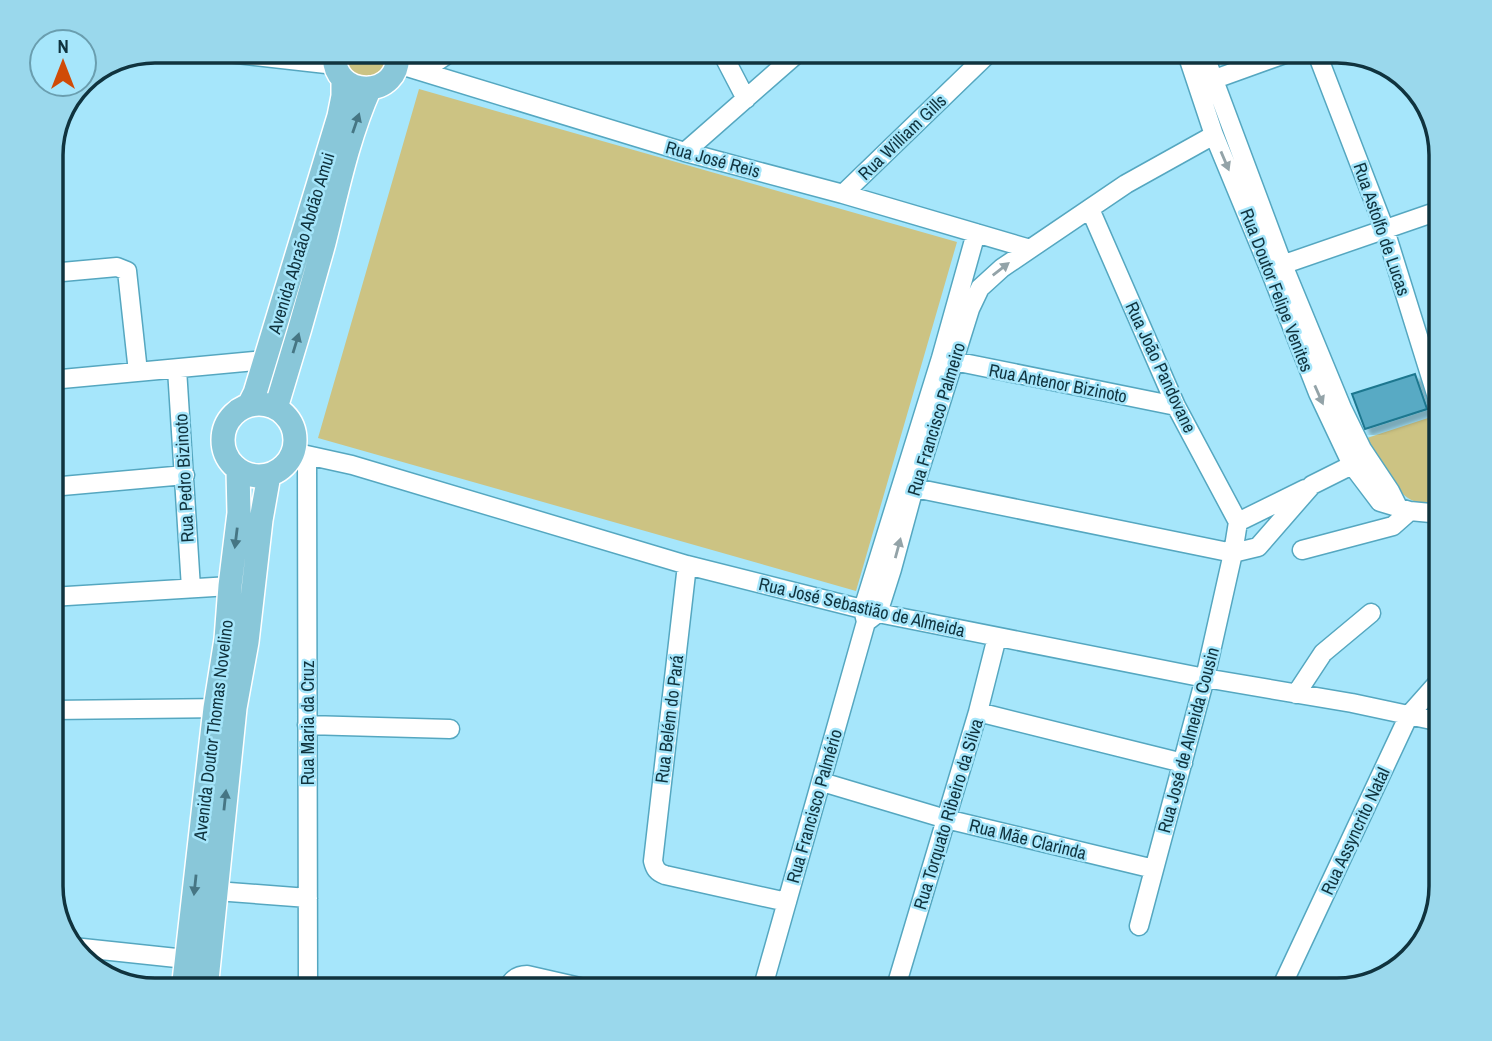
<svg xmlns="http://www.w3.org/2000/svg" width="1492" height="1041" viewBox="0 0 1492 1041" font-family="'Archivo Narrow',sans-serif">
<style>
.green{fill:#ccc383}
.building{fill:#58aac4;stroke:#1d778f;stroke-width:2;filter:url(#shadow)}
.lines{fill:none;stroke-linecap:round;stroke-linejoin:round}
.minor-casing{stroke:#55a7c0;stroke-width:21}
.major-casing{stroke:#fff;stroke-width:26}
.minor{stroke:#fff;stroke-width:18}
.major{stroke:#89c7d9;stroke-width:23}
.oneway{fill:#467684}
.oneway2{fill:#93a3a8}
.labels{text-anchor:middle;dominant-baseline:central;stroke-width:5;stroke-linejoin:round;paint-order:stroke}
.street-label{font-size:18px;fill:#10333e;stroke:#a6e6fb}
.rim{fill:none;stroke:#10333e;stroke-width:3.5}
</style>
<defs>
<filter id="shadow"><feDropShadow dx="6" dy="6" stdDeviation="2" flood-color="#0004"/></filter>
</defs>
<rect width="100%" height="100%" fill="#a6e6fb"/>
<path class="green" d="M341,51H390L380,78L354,80Z
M419,89L957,242L856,591L318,438Z
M1428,418L1441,450V501C1429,505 1414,504 1404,495C1391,485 1376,453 1367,438Z"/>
<path class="building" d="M1415,374L1427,409L1365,429L1352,394Z"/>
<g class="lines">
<g class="minor-casing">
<path id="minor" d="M211,51L335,65
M721,51L746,99
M1186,51L1214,135L1269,268L1318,393L1352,465L1380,502L1410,511L1441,514
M1203,51L1283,265L1342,408L1362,449L1390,491L1398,507
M1316,51L1385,230L1441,410
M397,64L685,152L843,194L1030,249
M423,71L452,51
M1201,84L1293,51
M685,152L800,51
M843,194L991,51
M1090,209L1176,406L1238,522
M1273,268L1441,210
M51,273L117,267L127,271L138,372
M944,359L1176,406
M177,369L191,588
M51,380L265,360
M293,452L352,465L687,565L878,613L1205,678L1352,703L1441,722
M307,455L308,990
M905,486L1233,553L1238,522L1305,489
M51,487L185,475
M1302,550L1393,526L1410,511
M687,565L653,861C655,869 657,872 665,875L787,902
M51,597L230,586
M869,620L878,613L892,569L914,488L970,309L980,288L1002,268L1126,184L1214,135
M1296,694L1323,653L1371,613
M51,710L226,708
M978,712L1183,763
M307,725L450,729
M822,782L946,819L1154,869
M216,891L308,898
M1139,926L1205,678L1233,553L1258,547L1312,485L1352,465
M73,947L186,959
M507,990C511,980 516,975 527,975L593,990
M762,990L866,622L863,609L941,358L976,233
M895,990L978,712L997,637
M1280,990L1409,715L1441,679"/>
</g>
<g class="major-casing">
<path id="major" d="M335,51C328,100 404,101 397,51
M223 440a36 36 0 1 1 72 0a36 36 0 1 1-72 0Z
M249,405L255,393L339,116L343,96V79
M276,408C293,353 309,298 324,243C337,191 348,137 370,88
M183,990L215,708L226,639L230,586L239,513L238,470
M206,990L235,708L247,642L261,520L269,475"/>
</g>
<use href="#minor" class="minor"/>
<use href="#major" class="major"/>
</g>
<defs><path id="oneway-solid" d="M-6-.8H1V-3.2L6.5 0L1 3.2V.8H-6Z" transform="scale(1.75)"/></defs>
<g class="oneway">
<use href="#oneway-solid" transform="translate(356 123) rotate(-71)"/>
<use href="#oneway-solid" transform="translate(296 343) rotate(-73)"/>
<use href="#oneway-solid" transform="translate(236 538) rotate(97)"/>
<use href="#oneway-solid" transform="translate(225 800) rotate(-84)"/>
<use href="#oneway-solid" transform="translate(195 885) rotate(96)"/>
</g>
<g class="oneway2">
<use href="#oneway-solid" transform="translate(1225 161) rotate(67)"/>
<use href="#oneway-solid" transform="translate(1001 269) rotate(-38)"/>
<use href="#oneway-solid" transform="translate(1319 395) rotate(66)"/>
<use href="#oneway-solid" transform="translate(898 548) rotate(-75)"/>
</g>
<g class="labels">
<g class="street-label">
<text transform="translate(902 137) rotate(-44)">Rua William Gills</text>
<text transform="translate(713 159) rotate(15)">Rua José Reis</text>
<text transform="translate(1382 229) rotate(71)">Rua Astolfo de Lucas</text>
<text transform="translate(301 243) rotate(-73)">Avenida Abraão Abdão Amui</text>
<text transform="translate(1277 290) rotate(69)">Rua Doutor Felipe Venites</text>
<text transform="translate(1161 367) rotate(65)">Rua João Pandovane</text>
<text transform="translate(1058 383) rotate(11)">Rua Antenor Bizinoto</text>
<text transform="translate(936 419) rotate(-73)">Rua Francisco Palmeiro</text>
<text transform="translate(184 478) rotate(-93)">Rua Pedro Bizinoto</text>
<text transform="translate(862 607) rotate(13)">Rua José Sebastião de Almeida</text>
<text transform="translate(669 719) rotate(-83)">Rua Belém do Pará</text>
<text transform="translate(307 723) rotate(-90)">Rua Maria da Cruz</text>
<text transform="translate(213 730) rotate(-83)">Avenida Doutor Thomas Novelino</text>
<text transform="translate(1188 740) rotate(-75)">Rua José de Almeida Cousin</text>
<text transform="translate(814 806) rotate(-74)">Rua Francisco Palmério</text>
<text transform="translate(948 814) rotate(-73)">Rua Torquato Ribeiro da Silva</text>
<text transform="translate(1355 831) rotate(-65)">Rua Assyncrito Natal</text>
<text transform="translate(1028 839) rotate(14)">Rua Mãe Clarinda</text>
</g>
</g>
<path d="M0 0H1492V1041H0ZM155 63H1337A92 92 0 0 1 1429 155V886A92 92 0 0 1 1337 978H155A92 92 0 0 1 63 886V155A92 92 0 0 1 155 63Z" fill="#9ad8ec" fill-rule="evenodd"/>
<path class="rim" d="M155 63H1337A92 92 0 0 1 1429 155V886A92 92 0 0 1 1337 978H155A92 92 0 0 1 63 886V155A92 92 0 0 1 155 63Z"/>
<g transform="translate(63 63)"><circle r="33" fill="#a6e6fb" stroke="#6a9eaf" stroke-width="2"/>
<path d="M0-5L12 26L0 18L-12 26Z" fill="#d04b07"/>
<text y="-10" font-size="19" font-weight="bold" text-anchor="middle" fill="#10333e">N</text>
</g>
</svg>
